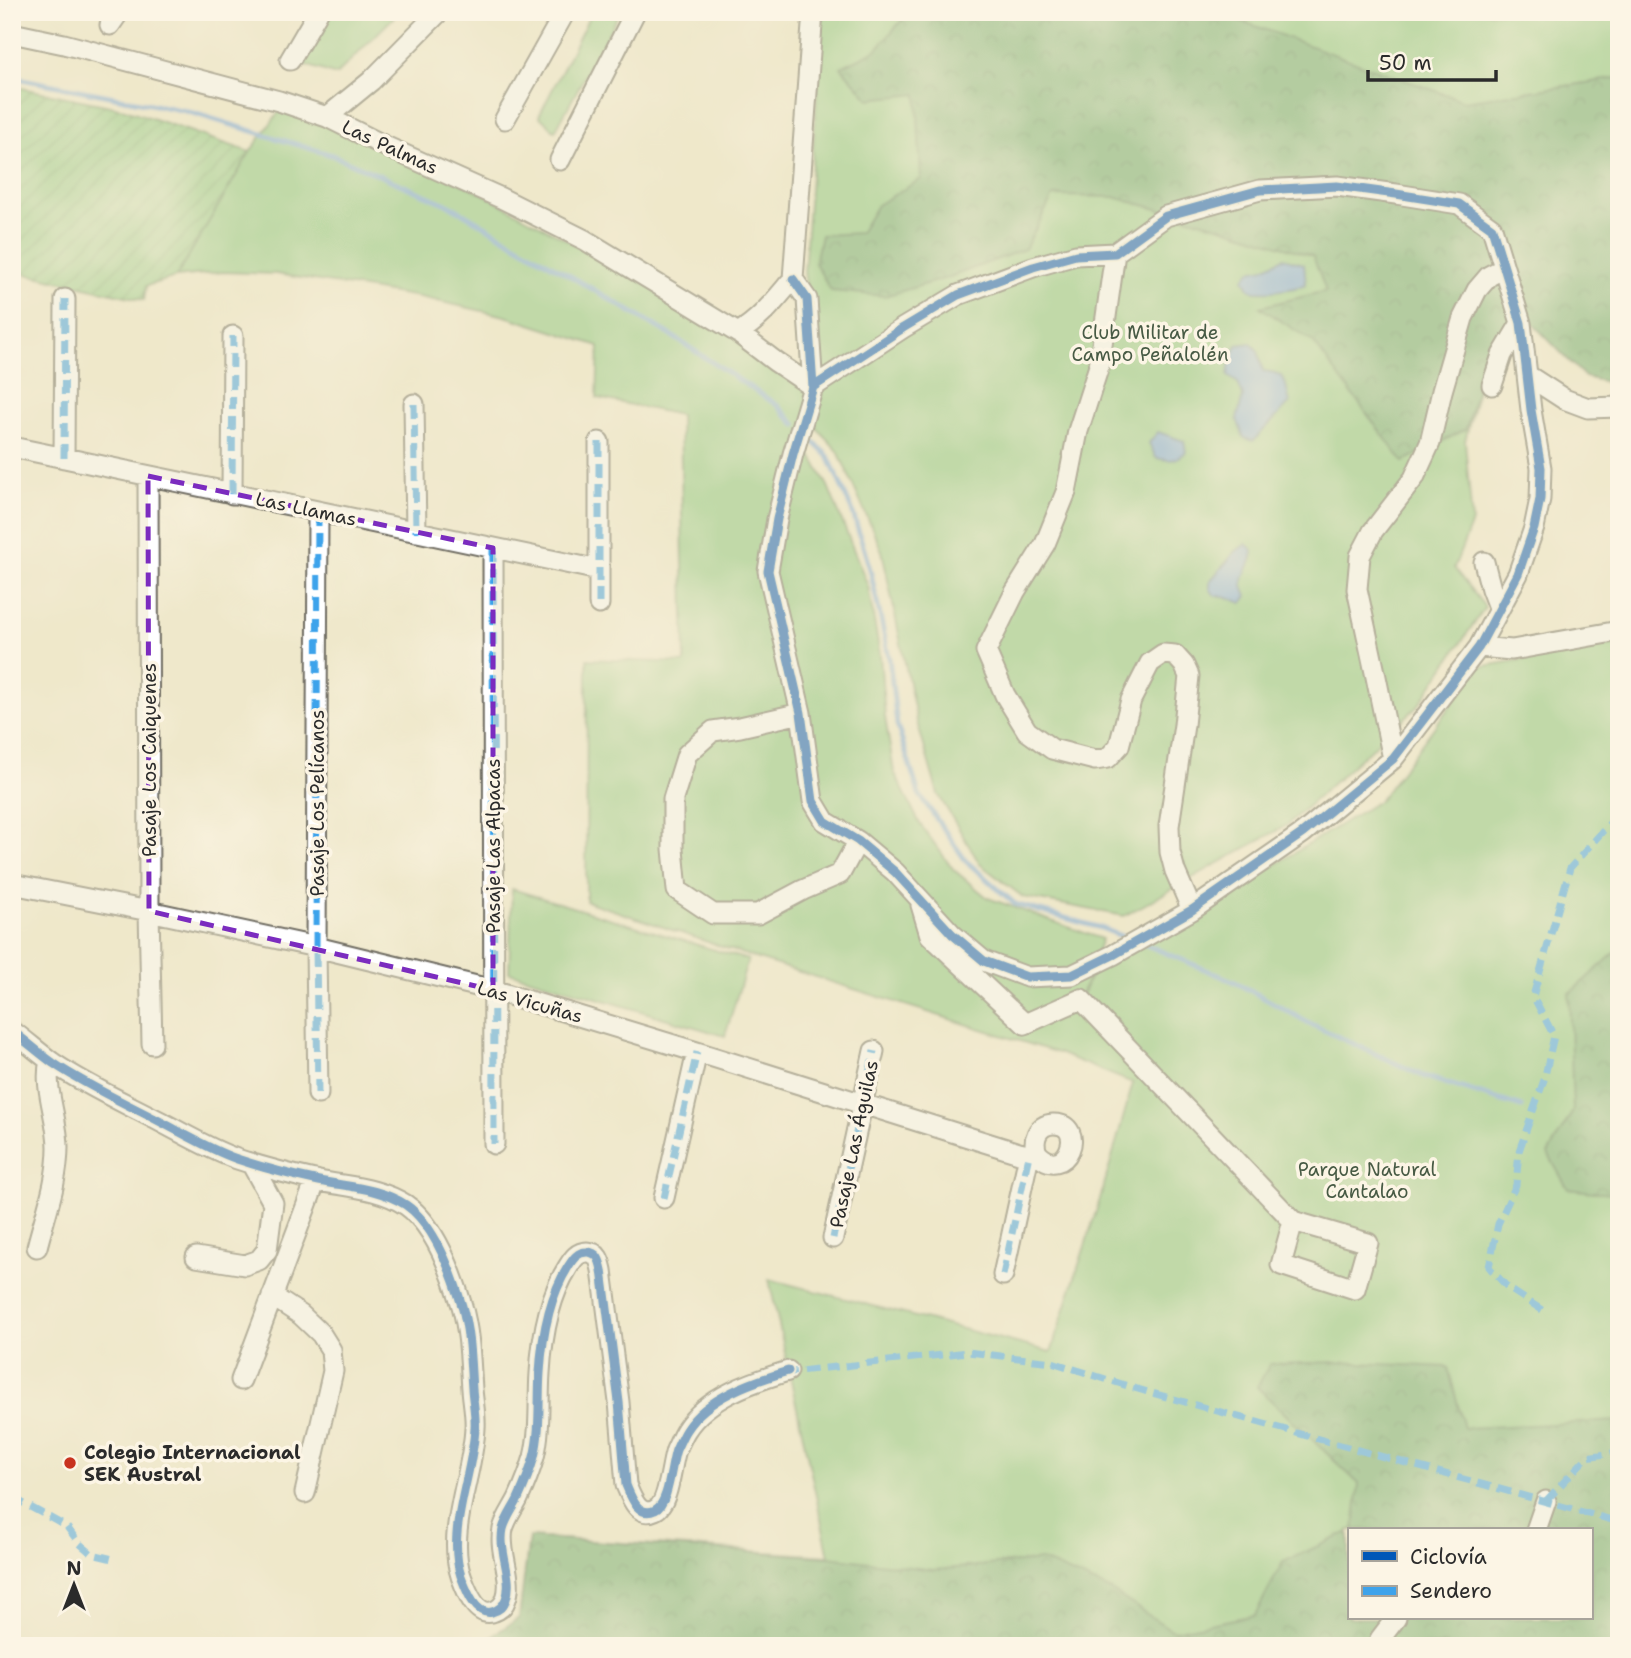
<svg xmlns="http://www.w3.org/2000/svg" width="1631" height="1658" viewBox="0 0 1631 1658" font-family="'Shantell Sans',sans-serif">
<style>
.green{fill:#89c87f;stroke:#5a7a55;stroke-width:2;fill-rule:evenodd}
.forest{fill:url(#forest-crowns);stroke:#4c6c4c;stroke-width:2}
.garden{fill:url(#garden-furrows);stroke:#5a7a55;stroke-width:2}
.water{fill:#6ea1da;stroke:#4c6682;stroke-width:2}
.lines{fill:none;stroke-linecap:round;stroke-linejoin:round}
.stream{stroke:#6ea1da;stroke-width:5}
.minor-casing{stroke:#706d63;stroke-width:23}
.minor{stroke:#fff;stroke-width:19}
.quiet{stroke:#3ea3eb;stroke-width:7;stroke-dasharray:14 7;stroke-linecap:butt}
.cycleway-casing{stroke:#fcf5e5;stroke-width:13}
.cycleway{stroke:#0057b8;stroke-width:9}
.marked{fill:none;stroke:#7b2cbf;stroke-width:5;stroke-dasharray:14 9;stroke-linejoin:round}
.poi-dot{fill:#c8321e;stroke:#fcf5e5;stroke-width:2.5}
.labels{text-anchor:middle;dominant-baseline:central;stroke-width:7;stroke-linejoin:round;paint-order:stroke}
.street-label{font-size:19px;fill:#2b2b2b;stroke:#fcf5e5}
.park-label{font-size:19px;fill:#475a44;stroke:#fcf5e5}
.poi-label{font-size:19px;font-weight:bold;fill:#2b2b2b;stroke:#fcf5e5;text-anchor:start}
</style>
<defs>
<pattern id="forest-crowns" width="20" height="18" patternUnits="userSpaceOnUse" patternTransform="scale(1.75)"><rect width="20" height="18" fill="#6eac6e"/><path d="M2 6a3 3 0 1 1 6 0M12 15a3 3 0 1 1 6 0" fill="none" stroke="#5b8c5b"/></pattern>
<pattern id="garden-furrows" width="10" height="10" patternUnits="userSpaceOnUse" patternTransform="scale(1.75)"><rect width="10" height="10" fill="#89c87f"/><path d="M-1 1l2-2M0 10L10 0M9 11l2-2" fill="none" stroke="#70a368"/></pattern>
</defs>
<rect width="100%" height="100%" fill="#fcf5e5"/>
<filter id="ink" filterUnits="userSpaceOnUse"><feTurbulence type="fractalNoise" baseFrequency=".0143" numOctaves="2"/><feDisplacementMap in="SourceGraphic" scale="14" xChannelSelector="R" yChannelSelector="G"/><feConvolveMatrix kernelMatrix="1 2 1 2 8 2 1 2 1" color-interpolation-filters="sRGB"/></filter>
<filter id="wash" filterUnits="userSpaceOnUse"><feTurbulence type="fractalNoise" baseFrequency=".00686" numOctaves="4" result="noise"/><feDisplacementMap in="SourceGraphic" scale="28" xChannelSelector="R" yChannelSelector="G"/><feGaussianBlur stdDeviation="1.57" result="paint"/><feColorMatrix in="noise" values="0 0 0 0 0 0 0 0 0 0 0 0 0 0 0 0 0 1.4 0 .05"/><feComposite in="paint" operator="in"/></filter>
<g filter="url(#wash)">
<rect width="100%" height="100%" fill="#efe8cb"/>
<path class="green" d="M332,12H399L336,75L303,64Z
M588,12H620L555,131L539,116L588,19Z
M823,12H1619V78L1465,101L1495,322L1465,441L1472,522L1454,568L1485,607L1418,706L1287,825L1124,916L1023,897L980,864L938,794L917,722L882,551L838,451L816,427L809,452L828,486L868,586L880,655L885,717L894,772L920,824L954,870L988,898L1102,939L1074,1014L1092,972L1171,929L1380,800L1479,667L1619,643V1646H527L529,1537L829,1556L769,1279L1051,1352L1101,1196L1133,1083L1058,1053L758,959L586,901L587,659L685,663L680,415L597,398L599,346L505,316L419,297L276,274L223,272L176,277L250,152L284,105L478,191L727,328L822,399L804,272ZM1349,1530H1591V1618H1349Z
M512,889L748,960L725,1036L509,972Z"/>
<path class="forest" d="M904,12H1216L1464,101L1619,78V385L1585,377L1528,319L1490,340L1466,429L1403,462L1313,342L1260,307L1326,291L1313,256L1215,225L1114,197L1053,196L1025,249L950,277L885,296L831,291L815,263L821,235L860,233L877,205L921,179L917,94L869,99L841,67L876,50L902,20Z
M1619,949V1195L1568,1189L1548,1154L1573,1111L1569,994Z
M1336,1362L1448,1367L1464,1428L1619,1421V1646H477L519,1618L529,1537L829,1557L934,1570L1041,1560L1110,1590L1173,1631L1255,1615L1283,1562L1349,1532V1618H1591V1530H1352L1354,1529L1359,1484L1257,1387L1270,1364Z"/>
<path class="garden" d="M12,86L125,109L250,152L176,277L146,286L144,300L12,271Z"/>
<path class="water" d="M1283,258L1304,264L1306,284C1294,290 1263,293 1250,290L1244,279L1250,271L1264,268Z
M1251,343L1258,351L1263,371C1289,373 1284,381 1290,403L1253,441L1244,438L1237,419L1243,396L1238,383L1228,376L1230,361L1237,345Z
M1158,432L1184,441L1186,452C1176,461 1170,461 1156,458L1149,443Z
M1246,544L1253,550C1253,571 1235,573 1247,596L1242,603L1225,596H1215L1210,589V581L1236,551Z"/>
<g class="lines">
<path class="stream" d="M12,77L186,111L332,155L451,206L669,334L777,405L796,425
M803,431L828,456L852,510L870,569L889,657L897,725L919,794L966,861L1015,904L1101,928L1131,940
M1144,944L1233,981L1315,1026L1423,1076L1522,1107"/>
</g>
</g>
<g filter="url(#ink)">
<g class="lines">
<g class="minor-casing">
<path id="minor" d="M110,25L119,12
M12,33L64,44L279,101L327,117L387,147L501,198L585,240L738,333L776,362L813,387
M290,60L318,12
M327,117L371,81L439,12
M505,119L565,12
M560,160L635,12
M1115,253L1099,366L1078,431L1066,492L1045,544L1015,592L986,651L1005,695L1027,731L1052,749L1095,760L1108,758L1119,746L1131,700L1150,663L1163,654L1175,655L1184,665L1189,676L1184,725L1169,826L1170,852L1175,871L1192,910
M793,279L807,299L813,387L793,454L777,519L768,571L801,713L813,801L825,821L858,841L895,872L952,934L984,961L1027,977L1072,975L1113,955L1192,910L1303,833L1393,759L1479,647L1518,574L1534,528L1540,499L1541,468L1531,410L1521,323L1492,228L1459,204L1396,194L1337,186L1260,190L1166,216L1115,253L1076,255L1033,267L958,295L903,328L813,387
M738,333C762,318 775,300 793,279L813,12
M1527,375L1564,399L1588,408L1619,407
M1492,385L1502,355L1521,323
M414,404L416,532
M599,442V604
M12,447L599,570
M64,458L65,299
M148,476L149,911L152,1044
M232,494L233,336
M318,512L316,947L318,1094
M493,548L494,1144
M1484,562L1491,589L1499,610
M1479,647L1512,650L1619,631
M801,713L740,727L713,731L687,754L673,799V849L677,890L713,914H758L803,890L840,874L858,841
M1393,759L1376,677L1357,589L1360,556L1373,531L1414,478L1430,443L1442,391L1463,318L1477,290L1489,276L1504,268
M12,884L149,911L316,947L493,990L697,1052L1019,1153L1029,1155L1037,1153C1066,1185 1089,1123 1053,1124C1037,1125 1032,1140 1037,1153
M921,905L930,935L1025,1024L1081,999L1293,1221L1368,1243L1355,1289L1281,1265L1293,1221
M12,1031C26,1041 39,1053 53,1063C87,1086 125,1103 161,1122C186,1135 211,1150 237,1159C264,1168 292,1175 319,1181C349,1187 380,1188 406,1205C435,1225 452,1273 462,1306C470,1334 470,1361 472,1389C473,1402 476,1416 475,1428C473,1475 446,1530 461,1576C466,1589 475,1616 492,1612C499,1610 504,1605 506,1599C514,1578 498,1552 503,1529C506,1518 513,1509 518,1499C524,1486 530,1471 534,1457C541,1429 538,1401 540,1373C542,1337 549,1297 568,1267C573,1259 577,1252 587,1252C598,1252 600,1261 602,1270L619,1402L626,1485C631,1497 638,1518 655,1510C669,1504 671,1464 676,1450C679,1444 682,1436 686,1430C707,1397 752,1382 788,1371
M664,1198L697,1052
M833,1238L874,1051
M37,1247C45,1215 58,1181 58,1147C58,1119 43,1087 50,1061
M196,1257L245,1265L259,1260L267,1250L273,1203L251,1163
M1003,1275L1029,1155
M272,1296L301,1315L321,1334L331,1350L333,1371L305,1493
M241,1380L316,1180
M1536,1530L1546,1501
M1380,1646V1639L1396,1618"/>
</g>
<use href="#minor" class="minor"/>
<path class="quiet" d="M414,404L416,532
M599,442V604
M64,458L65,299
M232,494L233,336
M318,512L316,947L318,1094
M493,548L494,1144
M664,1198L697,1052
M833,1238L874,1051
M1003,1275L1029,1155
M1542,1310L1508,1288L1489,1267L1498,1224L1516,1185L1519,1151L1544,1080L1554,1036L1533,996L1570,868L1619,813
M782,1373L968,1352L1052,1362L1134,1388L1619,1522
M12,1497L67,1527L79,1543L92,1554L117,1560
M1546,1501L1587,1457L1619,1452"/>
<g class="cycleway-casing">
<path id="cycleway" d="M793,279L807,299L813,387L793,454L777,519L768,571L801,713L813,801L825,821L858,841L895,872L952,934L984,961L1027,977L1072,975L1113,955L1192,910L1303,833L1393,759L1479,647L1518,574L1534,528L1540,499L1541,468L1531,410L1521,323L1492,228L1459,204L1396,194L1337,186L1260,190L1166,216L1115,253L1076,255L1033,267L958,295L903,328L813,387
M12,1031C26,1041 39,1053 53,1063C87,1086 125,1103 161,1122C186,1135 211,1150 237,1159C264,1168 292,1175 319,1181C349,1187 380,1188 406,1205C435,1225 452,1273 462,1306C470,1334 470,1361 472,1389C473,1402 476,1416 475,1428C473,1475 446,1530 461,1576C466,1589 475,1616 492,1612C499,1610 504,1605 506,1599C514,1578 498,1552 503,1529C506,1518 513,1509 518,1499C524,1486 530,1471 534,1457C541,1429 538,1401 540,1373C542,1337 549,1297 568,1267C573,1259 577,1252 587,1252C598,1252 600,1261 602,1270L619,1402L626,1485C631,1497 638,1518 655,1510C669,1504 671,1464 676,1450C679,1444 682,1436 686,1430C707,1397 752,1382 788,1371"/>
</g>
<use href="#cycleway" class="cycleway"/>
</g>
</g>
<path d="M0 0H1631V1658H0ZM148,476L493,548V990L149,911Z" fill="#efe8cb" fill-opacity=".55" fill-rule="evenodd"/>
<path class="marked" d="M148,476L493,548V990L149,911Z"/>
<circle class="poi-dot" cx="70" cy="1463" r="7"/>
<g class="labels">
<g class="street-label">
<text transform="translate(390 147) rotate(25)">Las Palmas</text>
<text transform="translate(306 509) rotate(12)">Las Llamas</text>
<text transform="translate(149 760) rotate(-90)">Pasaje Los Caiquenes</text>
<text transform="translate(317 803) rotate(-90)">Pasaje Los Pelícanos</text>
<text transform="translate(493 846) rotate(-90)">Pasaje Las Alpacas</text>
<text transform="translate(530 1002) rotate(16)">Las Vicuñas</text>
<text transform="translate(854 1144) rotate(-78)">Pasaje Las Águilas</text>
</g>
<g class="park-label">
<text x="1150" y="332">Club Militar de<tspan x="1150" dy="22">Campo Peñalolén</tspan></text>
<text x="1367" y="1169">Parque Natural<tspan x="1367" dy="22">Cantalao</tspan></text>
</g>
<g class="poi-label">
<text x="84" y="1452">Colegio Internacional<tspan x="84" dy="22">SEK Austral</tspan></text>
</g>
</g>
<rect width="1631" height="1658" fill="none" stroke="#fcf5e5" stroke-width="42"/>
<rect x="1348" y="1528" width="245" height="91" fill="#fcf5e5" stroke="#a8a49b" stroke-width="2"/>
<rect x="1362" y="1551" width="35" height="10" fill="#0057b8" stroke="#a8a49b" stroke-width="2"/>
<text x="1410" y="1564" font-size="21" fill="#2b2b2b">Ciclovía</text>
<rect x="1362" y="1586" width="35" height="10" fill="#3ea3eb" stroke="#a8a49b" stroke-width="2"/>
<text x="1410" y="1598" font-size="21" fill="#2b2b2b">Sendero</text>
<g transform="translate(74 1585)" stroke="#fcf5e5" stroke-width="5" paint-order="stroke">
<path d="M0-5L12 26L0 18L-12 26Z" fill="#2b2b2b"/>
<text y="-10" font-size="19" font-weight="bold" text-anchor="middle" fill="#2b2b2b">N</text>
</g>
<path d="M1368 70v10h128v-10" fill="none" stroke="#2b2b2b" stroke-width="3.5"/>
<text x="1379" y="70" font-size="21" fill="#2b2b2b" stroke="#fcf5e5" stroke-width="5" paint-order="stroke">50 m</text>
</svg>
